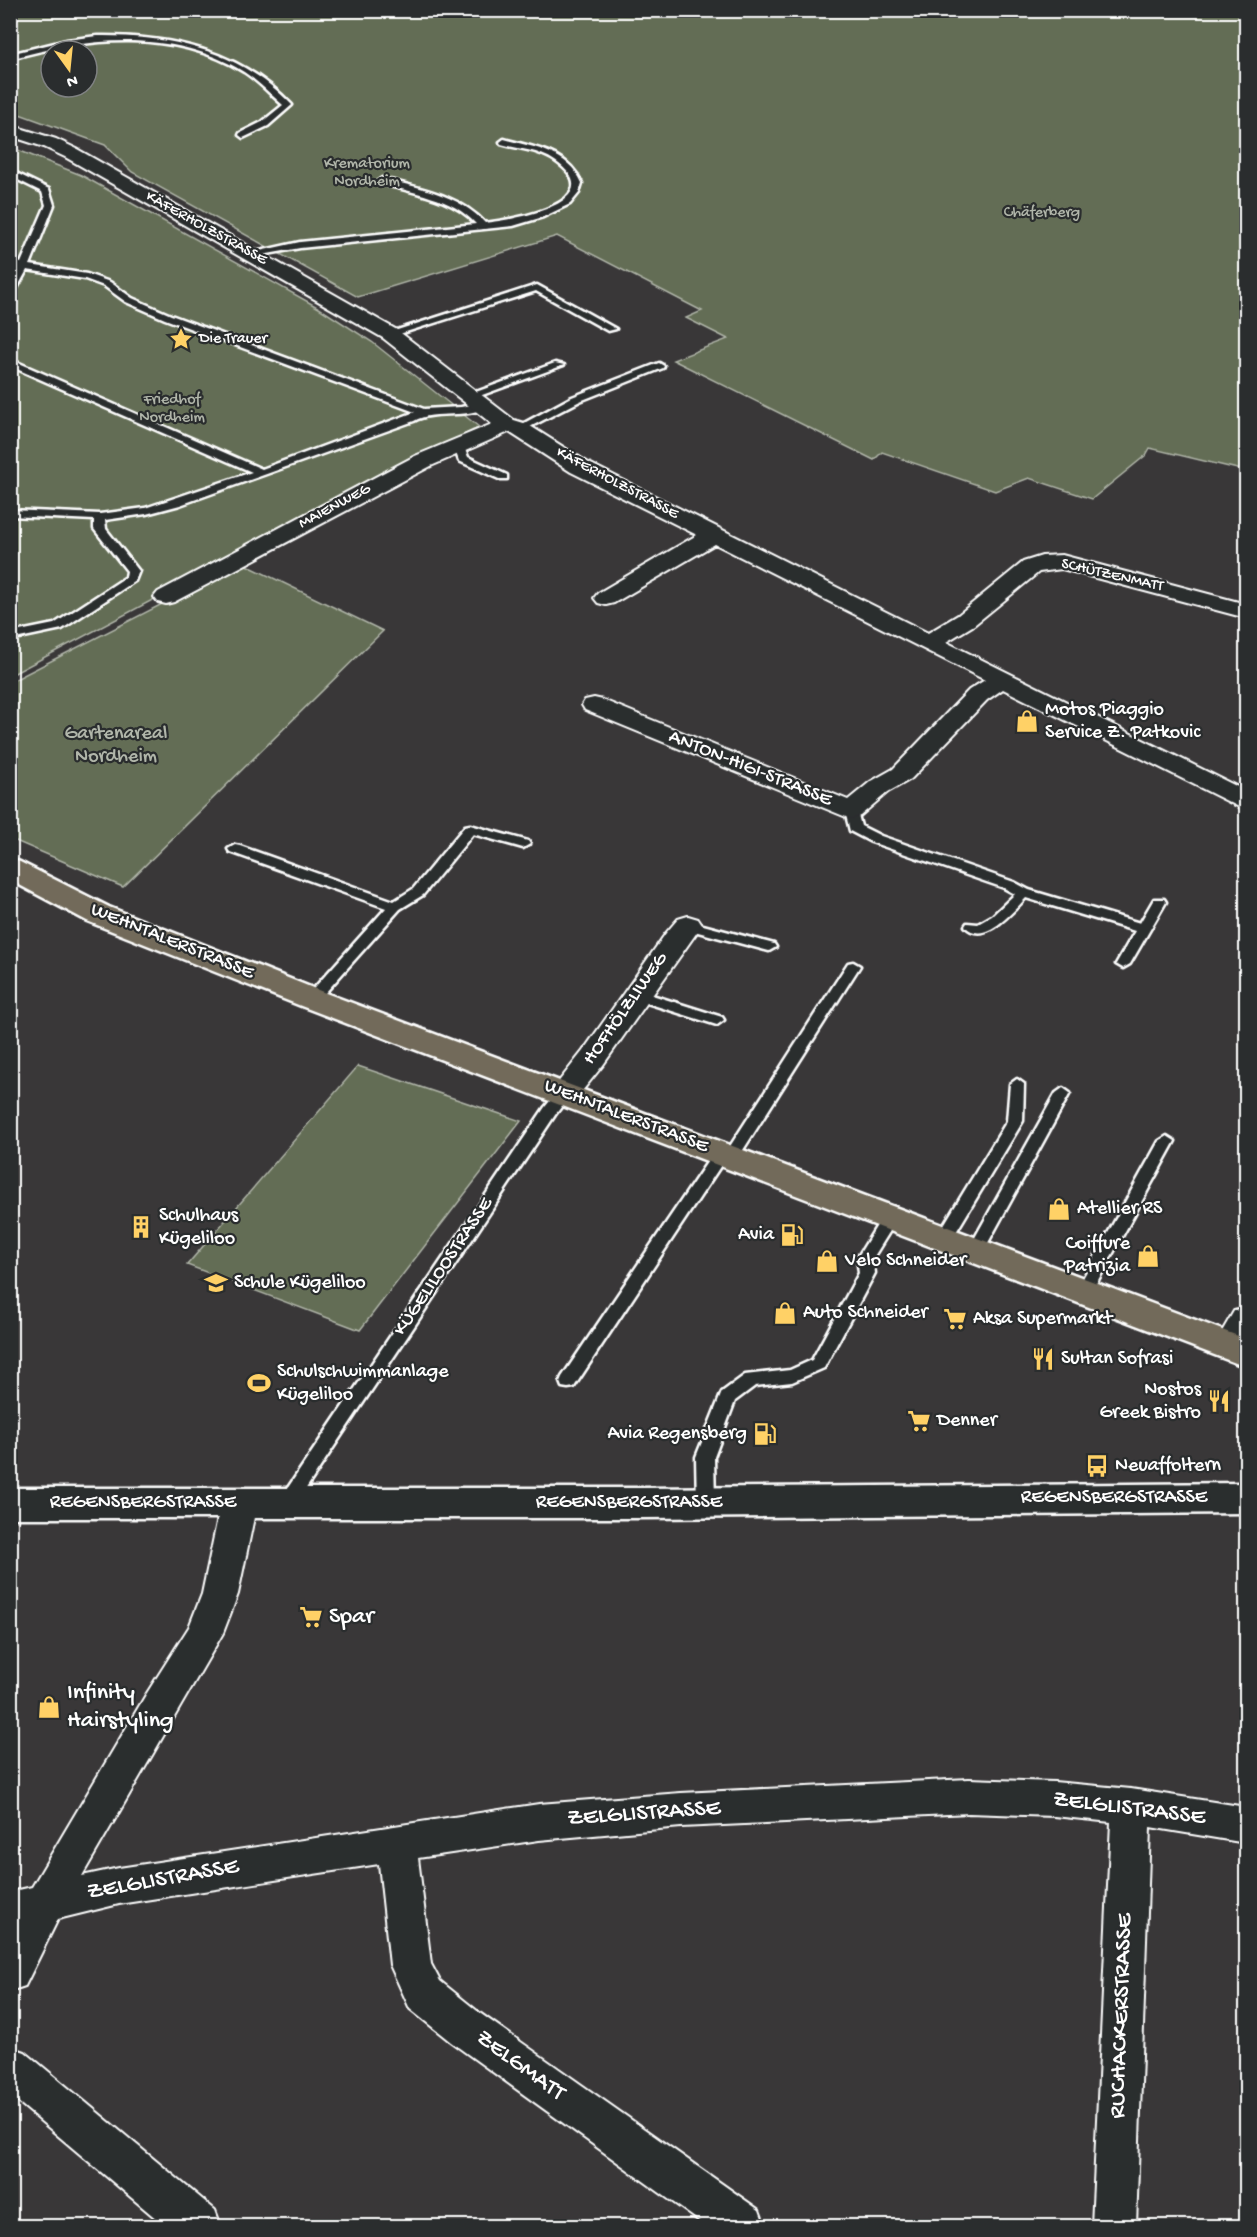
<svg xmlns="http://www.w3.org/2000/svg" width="1257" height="2237" viewBox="0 0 1257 2237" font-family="'Gochi Hand',sans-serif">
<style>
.green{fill:#636d54;stroke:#b1b6aa;stroke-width:1.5;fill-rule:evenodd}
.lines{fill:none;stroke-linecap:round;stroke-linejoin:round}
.lane-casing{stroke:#fff;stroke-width:5}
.street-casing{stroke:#fff;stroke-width:4}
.secondary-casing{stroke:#fff;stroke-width:5}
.primary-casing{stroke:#fff;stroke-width:5}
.lane{fill:#2a2d2e;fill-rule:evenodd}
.street{fill:#2a2d2e;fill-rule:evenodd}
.secondary{fill:#2a2d2e;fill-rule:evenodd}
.primary{fill:#726b5a;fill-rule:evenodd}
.labels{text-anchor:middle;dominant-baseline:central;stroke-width:4.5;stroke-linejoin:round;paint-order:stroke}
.far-park-label{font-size:16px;fill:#b1b6aa;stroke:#2a2d2e}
.far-street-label{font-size:16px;fill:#fff;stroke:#2a2d2e}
.far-poi-label{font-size:16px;fill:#fff;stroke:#2a2d2e;text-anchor:start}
.poi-label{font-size:20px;fill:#fff;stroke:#2a2d2e;text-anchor:start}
.park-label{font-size:20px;fill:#b1b6aa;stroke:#2a2d2e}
.street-label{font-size:20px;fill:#fff;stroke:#2a2d2e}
.near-poi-label{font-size:24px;fill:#fff;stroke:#2a2d2e;text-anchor:start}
.near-street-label{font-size:24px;fill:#fff;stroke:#2a2d2e}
</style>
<rect width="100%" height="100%" fill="#393738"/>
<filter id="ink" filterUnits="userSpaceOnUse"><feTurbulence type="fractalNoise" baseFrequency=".0167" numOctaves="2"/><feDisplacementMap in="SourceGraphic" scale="12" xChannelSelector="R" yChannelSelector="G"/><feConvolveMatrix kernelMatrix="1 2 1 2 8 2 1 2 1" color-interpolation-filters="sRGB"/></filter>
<g filter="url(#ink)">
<path class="green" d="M10,11H1246V471L1150,448L1146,455L1092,499L1029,478L995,491L882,452L874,460L673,360L728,339L686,318L702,311L557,236L358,297L132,172L105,145L11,111ZM51,51H87V87H51Z
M10,147L81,175L319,308L372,342L479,427L11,675Z
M242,563L383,631L123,887L11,839L10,682Z
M358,1066L521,1121L360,1330L187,1265Z"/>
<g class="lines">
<g class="lane-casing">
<path id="lane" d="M97,36C170,35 240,50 292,105L268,126L243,138L239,135L240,133L262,122L283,105C270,94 258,81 244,72C172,28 87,38 10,59V54L67,40Z
M504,139C535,148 568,151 582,183L579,193L570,204L543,217L513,226L300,248L251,257L246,254L300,242L476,224C452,197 412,193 379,183L378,181L382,178C418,188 459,194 485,223C513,220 614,202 555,161C540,150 518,149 501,144L500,142Z
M10,170L49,189L54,205L30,265L87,274L110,282L132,298L171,315L424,409L461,407L482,403L487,406C469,420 435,409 414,421L180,505L146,514L105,520L106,529L139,571L135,581L62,629L10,640V633L54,624L126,577L127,571L94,529V520L10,516V510L100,514L145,508L252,472L10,366V359L262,469L415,412L165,319L126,302L104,286L85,279L27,270L15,292L10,295V283L19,268L10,267V261L21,263L46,205L42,192L10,176Z
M537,285L616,329L608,331L536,291L393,336L385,334Z
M555,363L564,365L474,398L465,396Z
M659,363L664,366L663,368L580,401L524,430L515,428L572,397Z
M459,444L464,447L468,457L507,475V479H499L459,461L454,447Z
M851,807L857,811L861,826L881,836L1014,882L1029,890L1140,923L1154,899H1164L1166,902L1130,964L1123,968L1116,964L1135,931L1026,898C1013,911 984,947 965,926L967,923L978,924L992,916L1015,894L1004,888L871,842L850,831L845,811Z
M470,825L528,841L530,844L523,848L473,834L423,895L400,909L317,1002L312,1004L305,999L307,996L386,908L230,852L228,849L235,845L240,846L394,901L413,889L465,826Z
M688,921L774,944L776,947L769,951L683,928L681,925L683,922Z
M853,962L860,966L736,1161L731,1162L725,1159L574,1387L568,1388L562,1387L560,1382L562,1377L716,1149L721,1148L727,1151L848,963Z
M636,990L722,1017L724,1020L717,1025L631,998L629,995Z
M1017,1079L1024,1084L1023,1121L950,1242H938L936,1238L1007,1121L1010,1084Z
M1063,1088L1070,1093L984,1250L982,1254H970L968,1250L1056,1093Z
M564,1089L571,1094L555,1115L293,1508L287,1510L281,1508L278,1503L281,1498L545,1107L559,1090Z
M1167,1136L1175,1141L1092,1291L1090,1295H1078L1076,1291L1159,1141Z
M890,1212L896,1214L898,1218L873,1258L875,1273L824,1368L792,1382L755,1386L735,1401L714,1457L715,1503L712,1508L706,1510L700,1508L697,1503L696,1457L722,1392L745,1375L790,1370L812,1360L859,1273L857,1258L884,1214Z"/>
</g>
<g class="street-casing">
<path id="street" d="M10,125L56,139L77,149L397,330L514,420L527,424L587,462L928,633L958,615L1023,562L1042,556L1062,555L1246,604V618L1062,569L1039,572L974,625L946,642L1246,791V809L1237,806L1003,689L987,700L911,779L888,792L860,816L851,819L585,710L582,705L585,700L594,698L603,700L848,800L870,782L893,769L969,690L985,680L715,544L614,603L606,605L598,603L594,598L598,593L697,535L571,472L509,432L431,466L174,602L166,604L158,602L154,597L158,592L415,456L492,424L383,338L65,157L44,147L10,136Z
M688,916L698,919L702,925L603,1065L574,1101L564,1104L554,1101L549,1094L583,1051L666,933L678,919Z
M1246,1308V1348L1242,1356L1230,1359L1218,1356L1213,1347L1234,1311Z
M239,1489L251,1493L257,1503L238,1594L223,1633L82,1876L119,1868L539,1804L681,1793L969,1779L1054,1782L1131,1789L1246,1807V1843L1150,1827L1136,2226H1092L1111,1822L1054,1816L969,1813L681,1827L539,1840L418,1858L431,1964L440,1981L481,2014L759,2210L765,2226H706L451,2042L410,2009L390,1965L379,1864L119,1904L58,1919L25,1986L10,1991V1892L32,1887L147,1693L189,1627L202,1594L221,1503L227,1493Z
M10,2047L25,2052L215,2210L221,2226H165L10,2095Z"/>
</g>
<g class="secondary-casing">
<path id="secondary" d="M1246,1483V1513L642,1518H10V1488H642Z"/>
</g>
<g class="primary-casing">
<path id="primary" d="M10,859L20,862L109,907L323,992L1246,1339V1367L301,1006L87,921L10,880Z"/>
</g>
<use href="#lane" class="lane"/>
<use href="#street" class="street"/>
<use href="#secondary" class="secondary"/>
<use href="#primary" class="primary"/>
</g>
</g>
<defs>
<g id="sight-bare" transform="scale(1.8)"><path d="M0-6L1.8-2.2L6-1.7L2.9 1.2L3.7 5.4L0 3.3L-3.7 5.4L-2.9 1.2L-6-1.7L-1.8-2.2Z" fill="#ffd166" stroke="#2a2d2e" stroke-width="2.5" paint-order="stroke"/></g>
<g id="shop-bare" transform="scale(1.8)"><path d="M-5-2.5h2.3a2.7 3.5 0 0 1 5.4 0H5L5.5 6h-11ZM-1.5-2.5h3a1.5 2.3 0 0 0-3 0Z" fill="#ffd166" stroke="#2a2d2e" stroke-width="2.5" paint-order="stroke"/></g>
<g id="building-bare" transform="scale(1.8)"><path d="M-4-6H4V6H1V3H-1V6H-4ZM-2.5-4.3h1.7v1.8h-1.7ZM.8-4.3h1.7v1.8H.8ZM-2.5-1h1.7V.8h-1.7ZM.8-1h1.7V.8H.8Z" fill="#ffd166" stroke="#2a2d2e" stroke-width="2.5" paint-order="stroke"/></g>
<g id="fuel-bare" transform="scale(1.8)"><path d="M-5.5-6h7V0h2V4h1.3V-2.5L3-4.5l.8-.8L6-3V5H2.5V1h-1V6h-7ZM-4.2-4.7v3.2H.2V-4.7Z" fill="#ffd166" stroke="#2a2d2e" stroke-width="2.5" paint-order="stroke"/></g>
<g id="school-bare" transform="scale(1.8)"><path d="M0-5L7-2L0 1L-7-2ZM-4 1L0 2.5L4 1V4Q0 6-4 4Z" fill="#ffd166" stroke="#2a2d2e" stroke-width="2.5" paint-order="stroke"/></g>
<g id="supermarket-bare" transform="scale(1.8)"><path d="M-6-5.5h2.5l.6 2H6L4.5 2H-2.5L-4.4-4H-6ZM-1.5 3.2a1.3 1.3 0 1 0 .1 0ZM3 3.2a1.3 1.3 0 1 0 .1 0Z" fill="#ffd166" stroke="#2a2d2e" stroke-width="2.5" paint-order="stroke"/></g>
<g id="restaurant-bare" transform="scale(1.8)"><path d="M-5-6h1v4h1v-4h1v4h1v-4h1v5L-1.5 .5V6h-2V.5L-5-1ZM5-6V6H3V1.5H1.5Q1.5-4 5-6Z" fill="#ffd166" stroke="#2a2d2e" stroke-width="2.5" paint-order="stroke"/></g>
<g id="stadium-bare" transform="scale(1.8)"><path d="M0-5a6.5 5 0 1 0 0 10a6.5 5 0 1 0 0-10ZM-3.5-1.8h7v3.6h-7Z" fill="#ffd166" stroke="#2a2d2e" stroke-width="2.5" paint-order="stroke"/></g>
<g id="bus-bare" transform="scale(1.8)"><path d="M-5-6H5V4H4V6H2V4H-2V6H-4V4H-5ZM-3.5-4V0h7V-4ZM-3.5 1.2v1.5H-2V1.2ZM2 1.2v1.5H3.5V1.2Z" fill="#ffd166" stroke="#2a2d2e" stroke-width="2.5" paint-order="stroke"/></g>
</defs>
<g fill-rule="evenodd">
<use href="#sight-bare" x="181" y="339"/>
<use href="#shop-bare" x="1027" y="721"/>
<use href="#shop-bare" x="1059" y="1209"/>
<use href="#building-bare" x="141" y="1227"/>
<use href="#fuel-bare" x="792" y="1235"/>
<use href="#shop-bare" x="1148" y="1256"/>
<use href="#shop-bare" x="827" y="1261"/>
<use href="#school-bare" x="216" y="1283"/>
<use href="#shop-bare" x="785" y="1313"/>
<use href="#supermarket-bare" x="955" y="1319"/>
<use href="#restaurant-bare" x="1043" y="1359"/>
<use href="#stadium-bare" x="259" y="1383"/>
<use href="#restaurant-bare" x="1219" y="1401"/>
<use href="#supermarket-bare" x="919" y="1421"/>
<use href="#fuel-bare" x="765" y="1434"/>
<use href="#bus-bare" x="1097" y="1466"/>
<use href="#supermarket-bare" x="311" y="1617"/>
<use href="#shop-bare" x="49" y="1707"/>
</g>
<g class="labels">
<g class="far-park-label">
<text x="367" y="164">Krematorium<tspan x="367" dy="18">Nordheim</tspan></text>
<text x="1042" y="213">Chäferberg</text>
<text x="172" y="400">Friedhof<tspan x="172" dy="18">Nordheim</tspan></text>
</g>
<g class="far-street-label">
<text transform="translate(206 229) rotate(29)">KÄFERHOLZSTRASSE</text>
<text transform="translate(617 484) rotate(28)">KÄFERHOLZSTRASSE</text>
<text transform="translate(335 507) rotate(-28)">MAIENWEG</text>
<text transform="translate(1112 576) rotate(13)">SCHÜTZENMATT</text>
</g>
<g class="far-poi-label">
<text x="199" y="339">Die Trauer</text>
</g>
<g class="poi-label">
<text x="1045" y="710">Motos Piaggio<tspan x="1045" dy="23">Service Z. Patkovic</tspan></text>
<text x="1077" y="1209">Atellier RS</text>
<text x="159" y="1216">Schulhaus<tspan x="159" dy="23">Kügeliloo</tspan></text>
<text x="774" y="1235" text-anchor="end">Avia</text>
<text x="1130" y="1244" text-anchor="end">Coiffure<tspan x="1130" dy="23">Patrizia</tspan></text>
<text x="845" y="1261">Velo Schneider</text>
<text x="234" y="1283">Schule Kügeliloo</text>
<text x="803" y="1313">Auto Schneider</text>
<text x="973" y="1319">Aksa Supermarkt</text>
<text x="1061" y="1359">Sultan Sofrasi</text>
<text x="277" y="1372">Schulschwimmanlage<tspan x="277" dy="23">Kügeliloo</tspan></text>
<text x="1201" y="1390" text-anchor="end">Nostos<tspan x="1201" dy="23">Greek Bistro</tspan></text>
<text x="937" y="1421">Denner</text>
<text x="747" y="1434" text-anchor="end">Avia Regensberg</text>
<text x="1115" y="1466">Neuaffoltern</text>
</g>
<g class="park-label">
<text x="116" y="734">Gartenareal<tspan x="116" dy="23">Nordheim</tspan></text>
</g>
<g class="street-label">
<text transform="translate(750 769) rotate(22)">ANTON-HIGI-STRASSE</text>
<text transform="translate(172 942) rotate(22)">WEHNTALERSTRASSE</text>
<text transform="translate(626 1009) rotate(-55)">HOFHÖLZLIWEG</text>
<text transform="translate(626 1117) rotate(21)">WEHNTALERSTRASSE</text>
<text transform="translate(444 1267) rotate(-56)">KÜGELILOOSTRASSE</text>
<text x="1114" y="1498">REGENSBERGSTRASSE</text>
<text x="143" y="1503">REGENSBERGSTRASSE</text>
<text x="629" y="1503">REGENSBERGSTRASSE</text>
</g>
<g class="near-poi-label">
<text x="329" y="1617">Spar</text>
<text x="67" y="1693">Infinity<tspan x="67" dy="28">Hairstyling</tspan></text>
</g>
<g class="near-street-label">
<text transform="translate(1129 1809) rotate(7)">ZELGLISTRASSE</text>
<text transform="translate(644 1814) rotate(-4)">ZELGLISTRASSE</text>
<text transform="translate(163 1880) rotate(-10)">ZELGLISTRASSE</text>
<text transform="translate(1122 2016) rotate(-88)">RUCHACKERSTRASSE</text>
<text transform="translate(520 2066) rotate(36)">ZELGMATT</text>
</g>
</g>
<rect width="1257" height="2237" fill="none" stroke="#2a2d2e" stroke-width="36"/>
<rect x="18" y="18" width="1221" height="2201" fill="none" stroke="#fff" stroke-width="2" filter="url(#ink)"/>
<g transform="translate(69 69) rotate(165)"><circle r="28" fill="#2a2d2e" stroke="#7f8182" stroke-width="1.5"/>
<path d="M0-4.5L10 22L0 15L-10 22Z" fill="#ffd166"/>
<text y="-9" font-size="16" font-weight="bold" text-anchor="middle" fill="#ffffff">N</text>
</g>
</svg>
